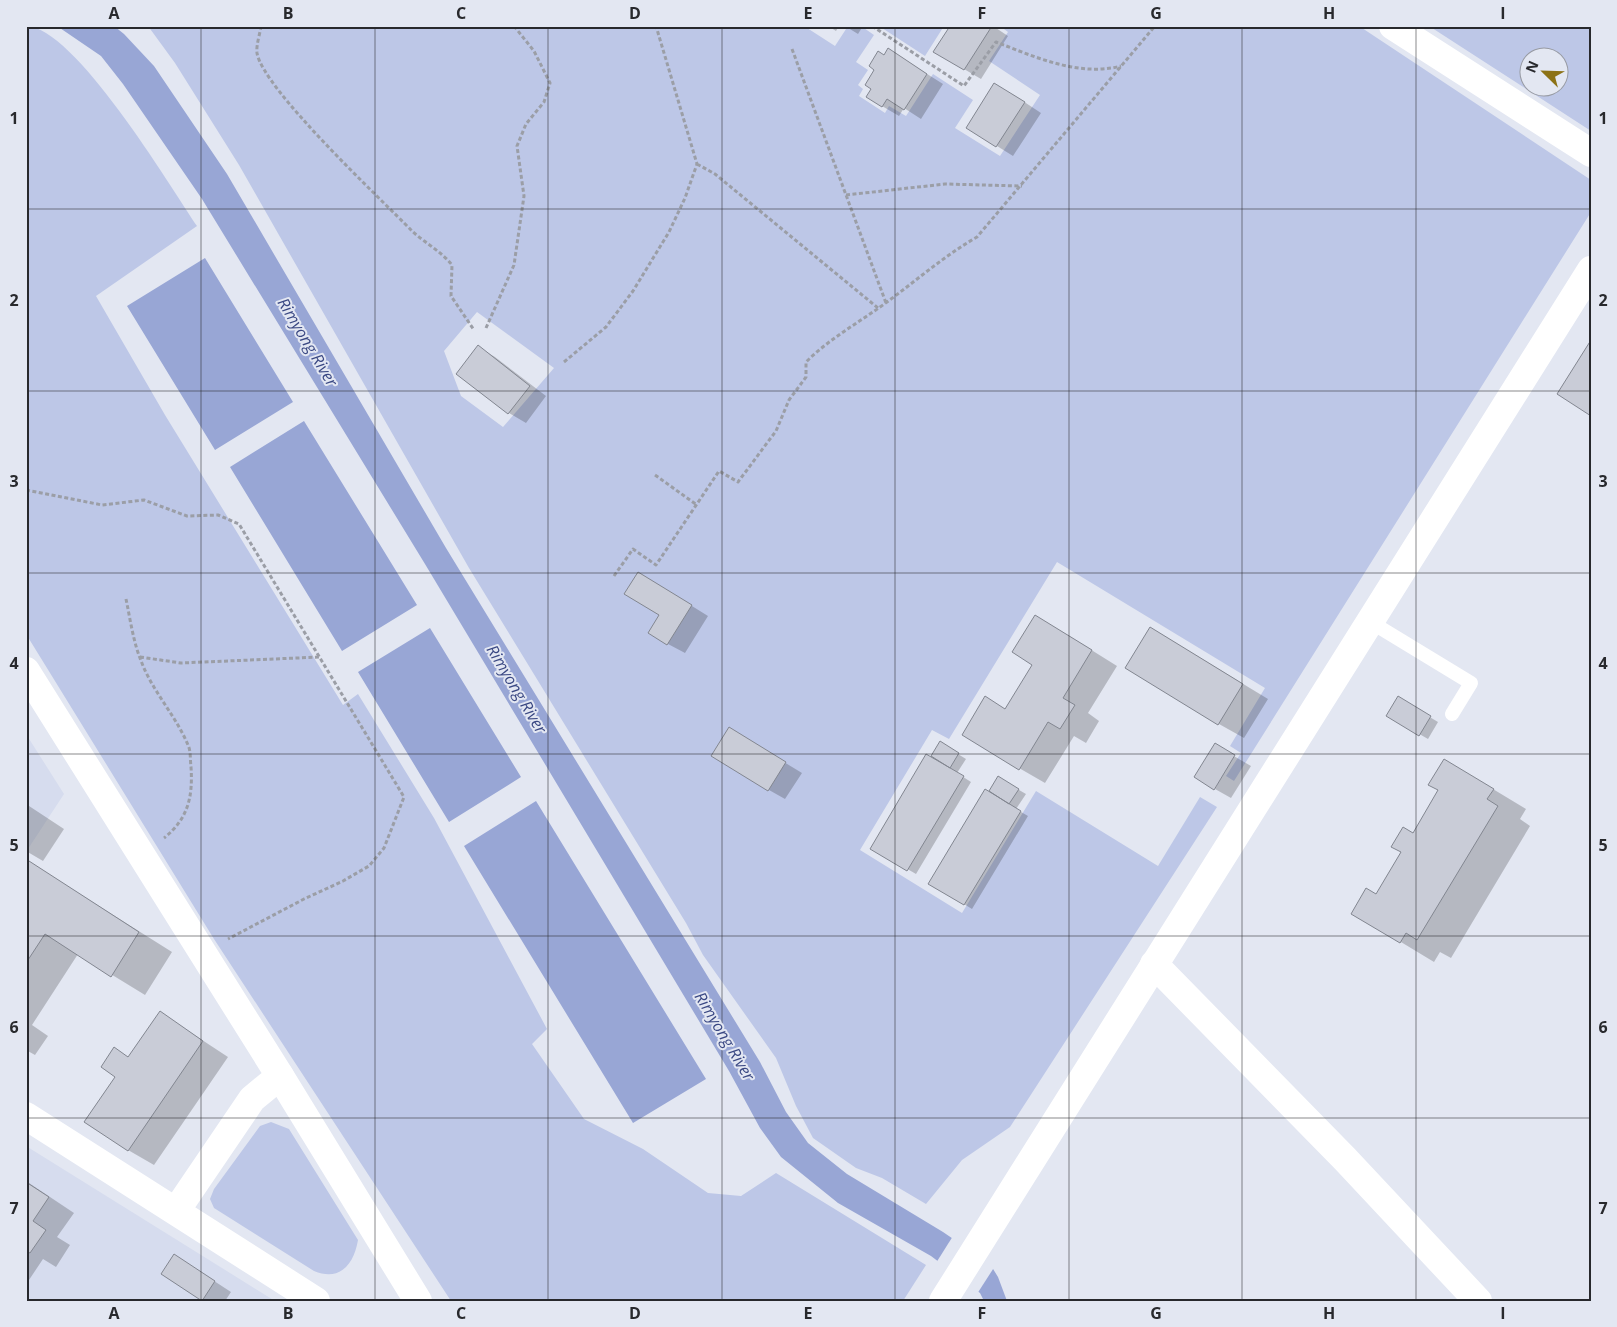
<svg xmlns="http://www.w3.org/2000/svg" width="1617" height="1327" viewBox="0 0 1617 1327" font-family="'Open Sans',sans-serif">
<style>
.built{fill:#d6dcee}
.green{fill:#bdc7e7;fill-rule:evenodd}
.water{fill:#98a6d5}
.pier{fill:#e3e7f2}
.shadow{fill:#0003}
.building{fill:#c9ccd7;stroke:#828690}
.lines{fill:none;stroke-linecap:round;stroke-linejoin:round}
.path{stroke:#9b9ea6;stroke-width:3;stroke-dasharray:4 2.5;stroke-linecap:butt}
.service{stroke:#fff;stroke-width:14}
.minor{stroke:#fff;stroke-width:28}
.tertiary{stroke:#fff;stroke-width:28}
.grid{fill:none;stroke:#28292d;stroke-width:1;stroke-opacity:0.55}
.labels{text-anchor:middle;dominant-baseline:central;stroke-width:4;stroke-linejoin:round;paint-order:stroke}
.water-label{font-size:16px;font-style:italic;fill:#3a4883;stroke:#e3e7f2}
.neatline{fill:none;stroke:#28292d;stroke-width:2}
.grid-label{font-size:16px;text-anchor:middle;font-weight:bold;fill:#28292d}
</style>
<rect width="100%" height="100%" fill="#e3e7f2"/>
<path class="built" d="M26,734L64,794L26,852Z
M26,1146L275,1301H26Z"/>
<path class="green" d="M26,26C74,26 170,186 197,226L96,296L165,415L343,705L358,694L434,818L547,1029L532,1044L584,1119L643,1149L708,1193L741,1196L776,1173L926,1265L903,1301H451L214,939L26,634Z
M148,26H804L835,46L848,26H861L874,35L856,62L868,70L858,85L863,89L859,96L885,113L889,106L906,116L933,74L973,100L955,128L1000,156L1040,95L989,61L1008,32L1000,26H1359L1591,180V212L1234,781L1226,776L1241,753L1230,746L1265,688L1057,562L949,739L932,730L860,850L962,913L1036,791L1158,866L1200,797L1217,807L1010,1127L962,1160L926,1204L882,1178L856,1168L813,1138L796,1106L776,1058L703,955L686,923L469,568L239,165L175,63ZM477,312L554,368L503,427L461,396L444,351Z
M879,26H944L925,56Z
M1429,26H1591V131ZM1530,58H1560V88H1530Z
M271,1122L289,1129L358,1240C354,1264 340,1282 314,1271L214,1208L210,1199L214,1189L260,1126Z"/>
<path class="water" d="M57,26H114L124,34L154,66L227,174L446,548L760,1062L786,1112L808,1143L847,1174L943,1232L990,1264L998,1277L1007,1301H984L980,1293L931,1256L838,1203L781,1157L760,1128L729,1071L425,564L202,199L123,84L101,56Z
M205,258L293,402L215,450L127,306Z
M304,421L417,605L342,651L230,467Z
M430,628L521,777L449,822L358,672Z
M536,801L706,1079L633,1123L464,846Z"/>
<path class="pier" d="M953,1236L995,1266L977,1294L936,1263Z"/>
<path class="shadow" d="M828,26H839L836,31Z
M845,26H863L858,34Z
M951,26H993L1008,36L981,79L964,69Z
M884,56L905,60L943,84L921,119L904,108L899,116L882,106L873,89L876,69Z
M1012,94L1041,113L1013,156L997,146Z
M478,347L495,357L546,396L526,423L509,413L457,373Z
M655,583L708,616L685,653L668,644Z
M1151,628L1268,699L1244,738L1219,724Z
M1061,631L1117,666L1088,713L1099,721L1086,743L1074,736L1045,783L1019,768L1006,710Z
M1398,698L1438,722L1428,739L1388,716Z
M746,739L802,773L785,799L769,790Z
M940,743L966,759L957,773L971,782L916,874L871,848Z
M1232,755L1251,766L1231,798L1215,789Z
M998,778L1026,794L1016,809L1028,816L972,909L930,883Z
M1478,780L1526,809L1520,819L1530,826L1451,958L1440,952L1434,962L1353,913L1376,895L1413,834Z
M26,804L64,829L43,861L26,851Z
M29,862L172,952L145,995L78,954L32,1025L48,1036L35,1055L26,1050V867Z
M161,1013L228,1057L154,1165L128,1150L114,1049L130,1058Z
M26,1181L74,1213L57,1237L70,1245L56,1267L43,1259L29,1280L26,1278Z
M191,1266L231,1292L225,1301H203L162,1274Z"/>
<path class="building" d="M950,26H992L964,70L933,52Z
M888,48L927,74L904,110L887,99L882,107L866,97L871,89L865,85L874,70L869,66L878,51L884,55Z
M994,83L1025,102L996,147L966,128Z
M1591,340V416L1557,394Z
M478,345L530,386L508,414L456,374Z
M638,572L692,605L667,645L648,633L659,615L624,594Z
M1035,615L1092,650L1063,698L1075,705L1060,729L1048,722L1019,770L962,735L985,696L1005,709L1032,665L1012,652Z
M1150,627L1243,684L1218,725L1125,668Z
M1398,696L1431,716L1419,736L1386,716Z
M729,727L786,762L768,791L711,756Z
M940,741L959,753L950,768L931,756Z
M1215,743L1235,755L1214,790L1194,777Z
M926,754L964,776L907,871L870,849Z
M1444,759L1494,789L1487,799L1498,806L1417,940L1406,933L1400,943L1351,914L1366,888L1376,894L1401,852L1391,847L1403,827L1413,833L1438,790L1428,785Z
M998,776L1019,789L1009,804L989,791Z
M985,789L1021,811L964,905L928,884Z
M29,861L139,932L111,977L45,934L26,963V865Z
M160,1011L203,1041L128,1151L84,1122L115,1077L101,1067L114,1047L128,1057Z
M26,1182L49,1197L33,1221L46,1230L30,1253L26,1251Z
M174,1254L215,1281L202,1301L161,1274Z"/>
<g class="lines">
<path class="path" d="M261,26C260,34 256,45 257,53C263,89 381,199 412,231C425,243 442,252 452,265L451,296L474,330
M872,26L964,86L996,42C1035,57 1079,77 1121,66
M792,49L886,303
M697,164L715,174L878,308
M846,195L945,184L1022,186
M486,328L514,265L524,196L517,146L526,124L544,102L550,83L534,51L514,26
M564,362L606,327L633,291L669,232L685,198L697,164L656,26
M655,475L697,505
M26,490L102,505L144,500L187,516L218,515L239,524L404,797L384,848L369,866L343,881L304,899L228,939
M614,576L633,549L656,565L719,471L738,482L776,431L789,400L806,377V362C830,338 860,322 887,302C917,280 944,256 977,237L1155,26
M126,599C130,618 133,640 140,658C151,690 175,714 188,745C191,751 190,760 191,767C193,797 188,819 164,838
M140,657L181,663L320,657"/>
<path class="service" d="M1369,621L1471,683L1452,714"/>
<path class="minor" d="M1393,26L1591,153
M1154,964L1345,1159L1478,1301
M176,1211L252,1099L280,1076"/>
<path class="tertiary" d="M26,671L280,1076L418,1301
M26,1116L316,1301
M943,1301L1591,270"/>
</g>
<path class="grid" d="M201,26V1301M375,26V1301M548,26V1301M722,26V1301M895,26V1301M1069,26V1301M1242,26V1301M1416,26V1301M26,209H1591M26,391H1591M26,573H1591M26,754H1591M26,936H1591M26,1118H1591"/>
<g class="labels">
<g class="water-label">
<text transform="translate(308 342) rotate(59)">Rimyong River</text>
<text transform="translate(517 689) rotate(59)">Rimyong River</text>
<text transform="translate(725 1036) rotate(59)">Rimyong River</text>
</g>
</g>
<rect width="1617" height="1327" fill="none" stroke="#e3e7f2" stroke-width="55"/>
<g transform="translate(1544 72) rotate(293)"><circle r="24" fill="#e3e7f2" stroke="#989ba3"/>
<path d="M0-4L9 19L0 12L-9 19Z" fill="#8c7216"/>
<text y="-8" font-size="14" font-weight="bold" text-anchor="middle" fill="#28292d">N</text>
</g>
<rect x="28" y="28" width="1562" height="1272" class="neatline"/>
<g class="grid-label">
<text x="114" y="19">A</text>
<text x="288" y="19">B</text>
<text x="461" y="19">C</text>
<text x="635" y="19">D</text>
<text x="808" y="19">E</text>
<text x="982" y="19">F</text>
<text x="1156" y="19">G</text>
<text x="1329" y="19">H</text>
<text x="1503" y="19">I</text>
<text x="14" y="124">1</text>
<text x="1603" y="124">1</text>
<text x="14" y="306">2</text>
<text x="1603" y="306">2</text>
<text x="14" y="487">3</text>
<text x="1603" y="487">3</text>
<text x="14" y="669">4</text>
<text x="1603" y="669">4</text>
<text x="14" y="851">5</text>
<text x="1603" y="851">5</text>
<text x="14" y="1033">6</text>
<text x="1603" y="1033">6</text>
<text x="14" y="1214">7</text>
<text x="1603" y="1214">7</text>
<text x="114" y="1319">A</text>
<text x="288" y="1319">B</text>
<text x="461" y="1319">C</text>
<text x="635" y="1319">D</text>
<text x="808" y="1319">E</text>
<text x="982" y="1319">F</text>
<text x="1156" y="1319">G</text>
<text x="1329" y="1319">H</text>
<text x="1503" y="1319">I</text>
</g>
</svg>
